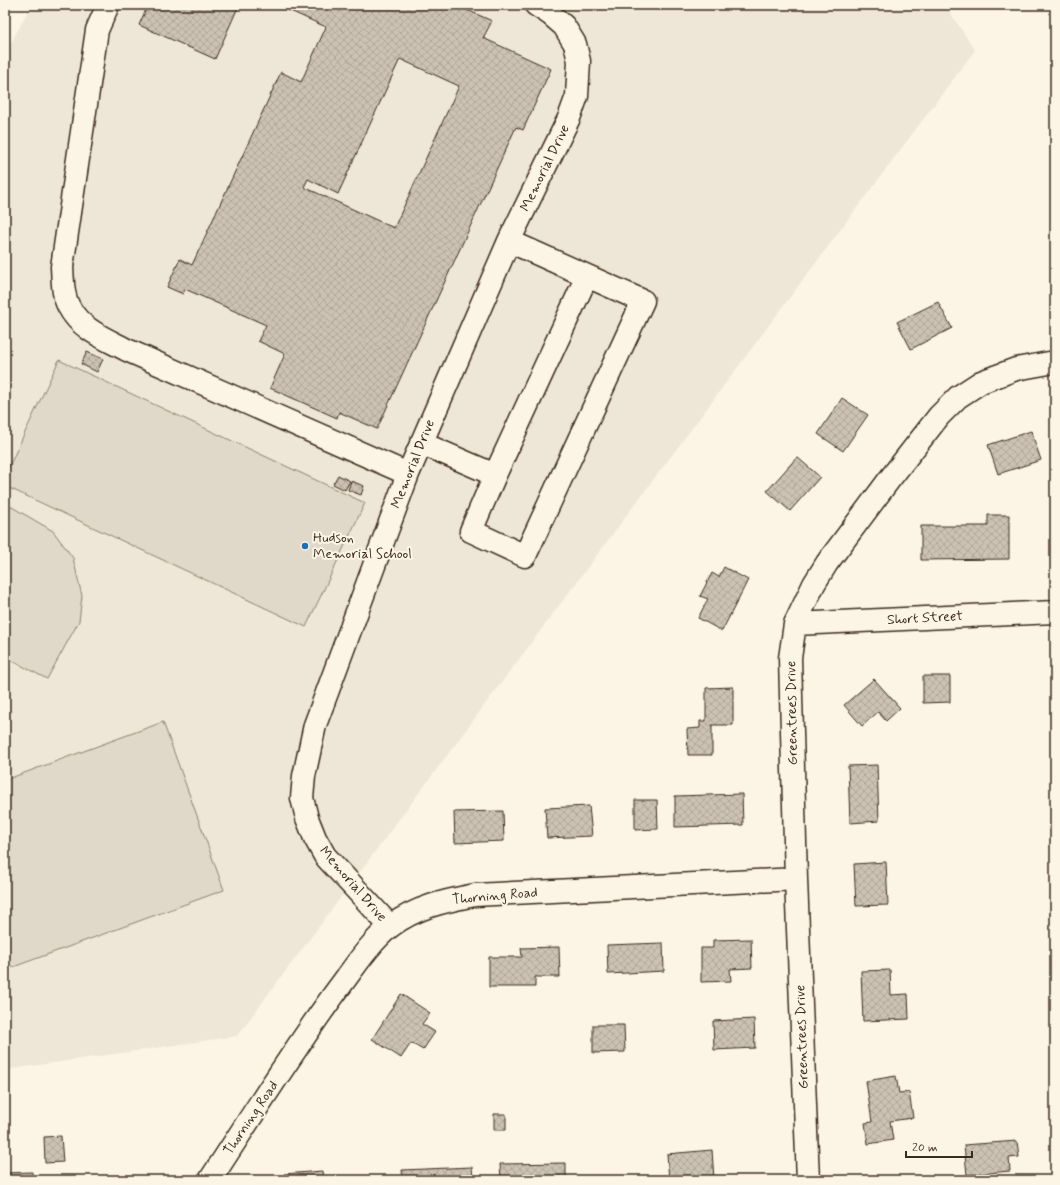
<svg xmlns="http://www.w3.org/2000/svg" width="1060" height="1185" viewBox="0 0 1060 1185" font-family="Mynerve,sans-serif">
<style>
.built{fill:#eee6d6}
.green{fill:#e0d8c8;stroke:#8e8173}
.building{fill:url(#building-cross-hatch);stroke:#3b2a1e;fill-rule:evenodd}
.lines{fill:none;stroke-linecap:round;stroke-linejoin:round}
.minor-casing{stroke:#3b2a1e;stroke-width:25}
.minor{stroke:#fcf5e5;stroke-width:22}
.poi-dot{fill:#1f6fb2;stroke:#fcf5e5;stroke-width:1.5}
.labels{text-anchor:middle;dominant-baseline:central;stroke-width:4;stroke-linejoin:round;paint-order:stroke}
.street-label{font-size:14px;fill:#3b2a1e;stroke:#fcf5e5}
.poi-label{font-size:14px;fill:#3b2a1e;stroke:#fcf5e5;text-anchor:start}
</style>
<defs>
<pattern id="building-cross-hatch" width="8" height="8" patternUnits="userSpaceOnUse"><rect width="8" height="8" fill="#ccc2b3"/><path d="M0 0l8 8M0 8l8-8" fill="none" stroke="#b0a79a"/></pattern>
</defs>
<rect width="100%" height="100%" fill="#fcf5e5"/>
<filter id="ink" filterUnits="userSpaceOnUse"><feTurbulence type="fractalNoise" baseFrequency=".025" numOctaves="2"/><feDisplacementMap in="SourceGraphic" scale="8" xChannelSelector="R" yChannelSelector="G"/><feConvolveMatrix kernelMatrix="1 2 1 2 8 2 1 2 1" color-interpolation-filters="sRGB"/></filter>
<g filter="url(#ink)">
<path class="built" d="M31,5H945L975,50L237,1036L5,1070V55Z"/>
<path class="green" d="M59,360L365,503L306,627L5,486V475Z
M5,503L53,531L73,558L82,596L79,621L47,679L5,657Z
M163,722L224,890L5,970V780Z"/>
<path class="building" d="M148,5H239L215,59L139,25Z
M277,5H456L492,21L483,38L551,69L523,130L516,127L377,429L339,412L337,418L270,388L285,354L258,341L266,325L185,289L183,294L167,287L180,259L192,265L281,72L301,82L326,27ZM400,59L459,86L394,228L304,187L308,179L338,194Z
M938,302L952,328L911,349L897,322Z
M87,352L103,359L97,372L81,364Z
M842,398L868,415L843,451L818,434Z
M1031,431L1041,460L998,474L988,445Z
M797,457L820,477L790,511L767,491Z
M338,475L350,481L345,490L333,484Z
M351,481L364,486L361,495L348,490Z
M988,515H1009V559L921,560V526H988Z
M724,567L748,580L722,631L698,618L708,599L700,596L712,573L719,577Z
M923,676H950V702L923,703Z
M874,679L900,708L886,721L878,712L862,726L844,705Z
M733,687V725H712V755H688L687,729L700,728V721H706V688Z
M877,765L879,821L850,823L848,766Z
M742,794L743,825L675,827V796Z
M635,800H657L658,829L635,830Z
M589,806L592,836L547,838L545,808Z
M503,811L504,841L455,843L454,812Z
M886,862L888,905L856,906L854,864Z
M751,939L752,968L730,969L731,981L701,982V948H713V940Z
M663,943L664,971L608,974L607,945Z
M559,947L560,977H535V987H489V957H522L521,948Z
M890,970L891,995L908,994L909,1019L863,1021L861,971Z
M401,994L430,1013L422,1024L435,1032L423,1050L411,1043L401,1058L372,1039Z
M754,1019L755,1048L714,1050L713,1021Z
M593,1025H624L625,1052L593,1053Z
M896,1076L899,1093L909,1092L913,1118L890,1121L893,1140L868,1144L865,1123L872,1122L866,1081Z
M494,1114H506V1130H494Z
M61,1136L63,1162L45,1163L44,1137Z
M1017,1141L1019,1157L1009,1158L1010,1171L967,1175L964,1145Z
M712,1150L714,1180H669L667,1154Z
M566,1163V1180H501L500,1164Z
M472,1167L473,1180H403L402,1170Z
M322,1171L323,1180H284V1174Z
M32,1172V1180H5V1173Z"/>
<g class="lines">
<g class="minor-casing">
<path id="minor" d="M108,5L97,30L62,267C63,280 62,295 69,307C80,329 106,339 127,350L408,474
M421,443L495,475L471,531L525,556L643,301L509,241
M495,475L587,276
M795,624L1055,612
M390,926L325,856L315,838L307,818L302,798L304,776L315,725L408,474L509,241L569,118L577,96L579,61L575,44L564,26L550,14L536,5
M210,1180C252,1116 293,1050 338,989C353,969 372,940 391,926C416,907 445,901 475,895L796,879
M808,1180L796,879L790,658L795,624L814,584L827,563L889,480L939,416L958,397L981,382L1016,369L1049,363"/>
</g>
<use href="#minor" class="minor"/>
</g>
</g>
<circle class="poi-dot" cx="305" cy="546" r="4"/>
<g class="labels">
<g class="street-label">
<text transform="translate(545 168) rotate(-64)">Memorial Drive</text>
<text transform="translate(413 464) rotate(-68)">Memorial Drive</text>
<text transform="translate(925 618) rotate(-3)">Short Street</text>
<text transform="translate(792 713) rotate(-91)">Greentrees Drive</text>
<text transform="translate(353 884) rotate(49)">Memorial Drive</text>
<text transform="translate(495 896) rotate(-5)">Thorning Road</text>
<text transform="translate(802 1037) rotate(-92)">Greentrees Drive</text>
<text transform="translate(251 1118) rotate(-56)">Thorning Road</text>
</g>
<g class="poi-label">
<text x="313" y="538">Hudson<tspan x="313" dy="16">Memorial School</tspan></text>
</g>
</g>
<rect width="1060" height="1185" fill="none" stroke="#fcf5e5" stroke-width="20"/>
<rect x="10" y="10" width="1040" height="1165" fill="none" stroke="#3b2a1e" stroke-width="1.5" filter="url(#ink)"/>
<path d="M906 1151v6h66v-6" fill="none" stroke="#3b2a1e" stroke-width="2"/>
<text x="912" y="1151" font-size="12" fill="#3b2a1e" stroke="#fcf5e5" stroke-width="3" paint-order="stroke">20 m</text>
</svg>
